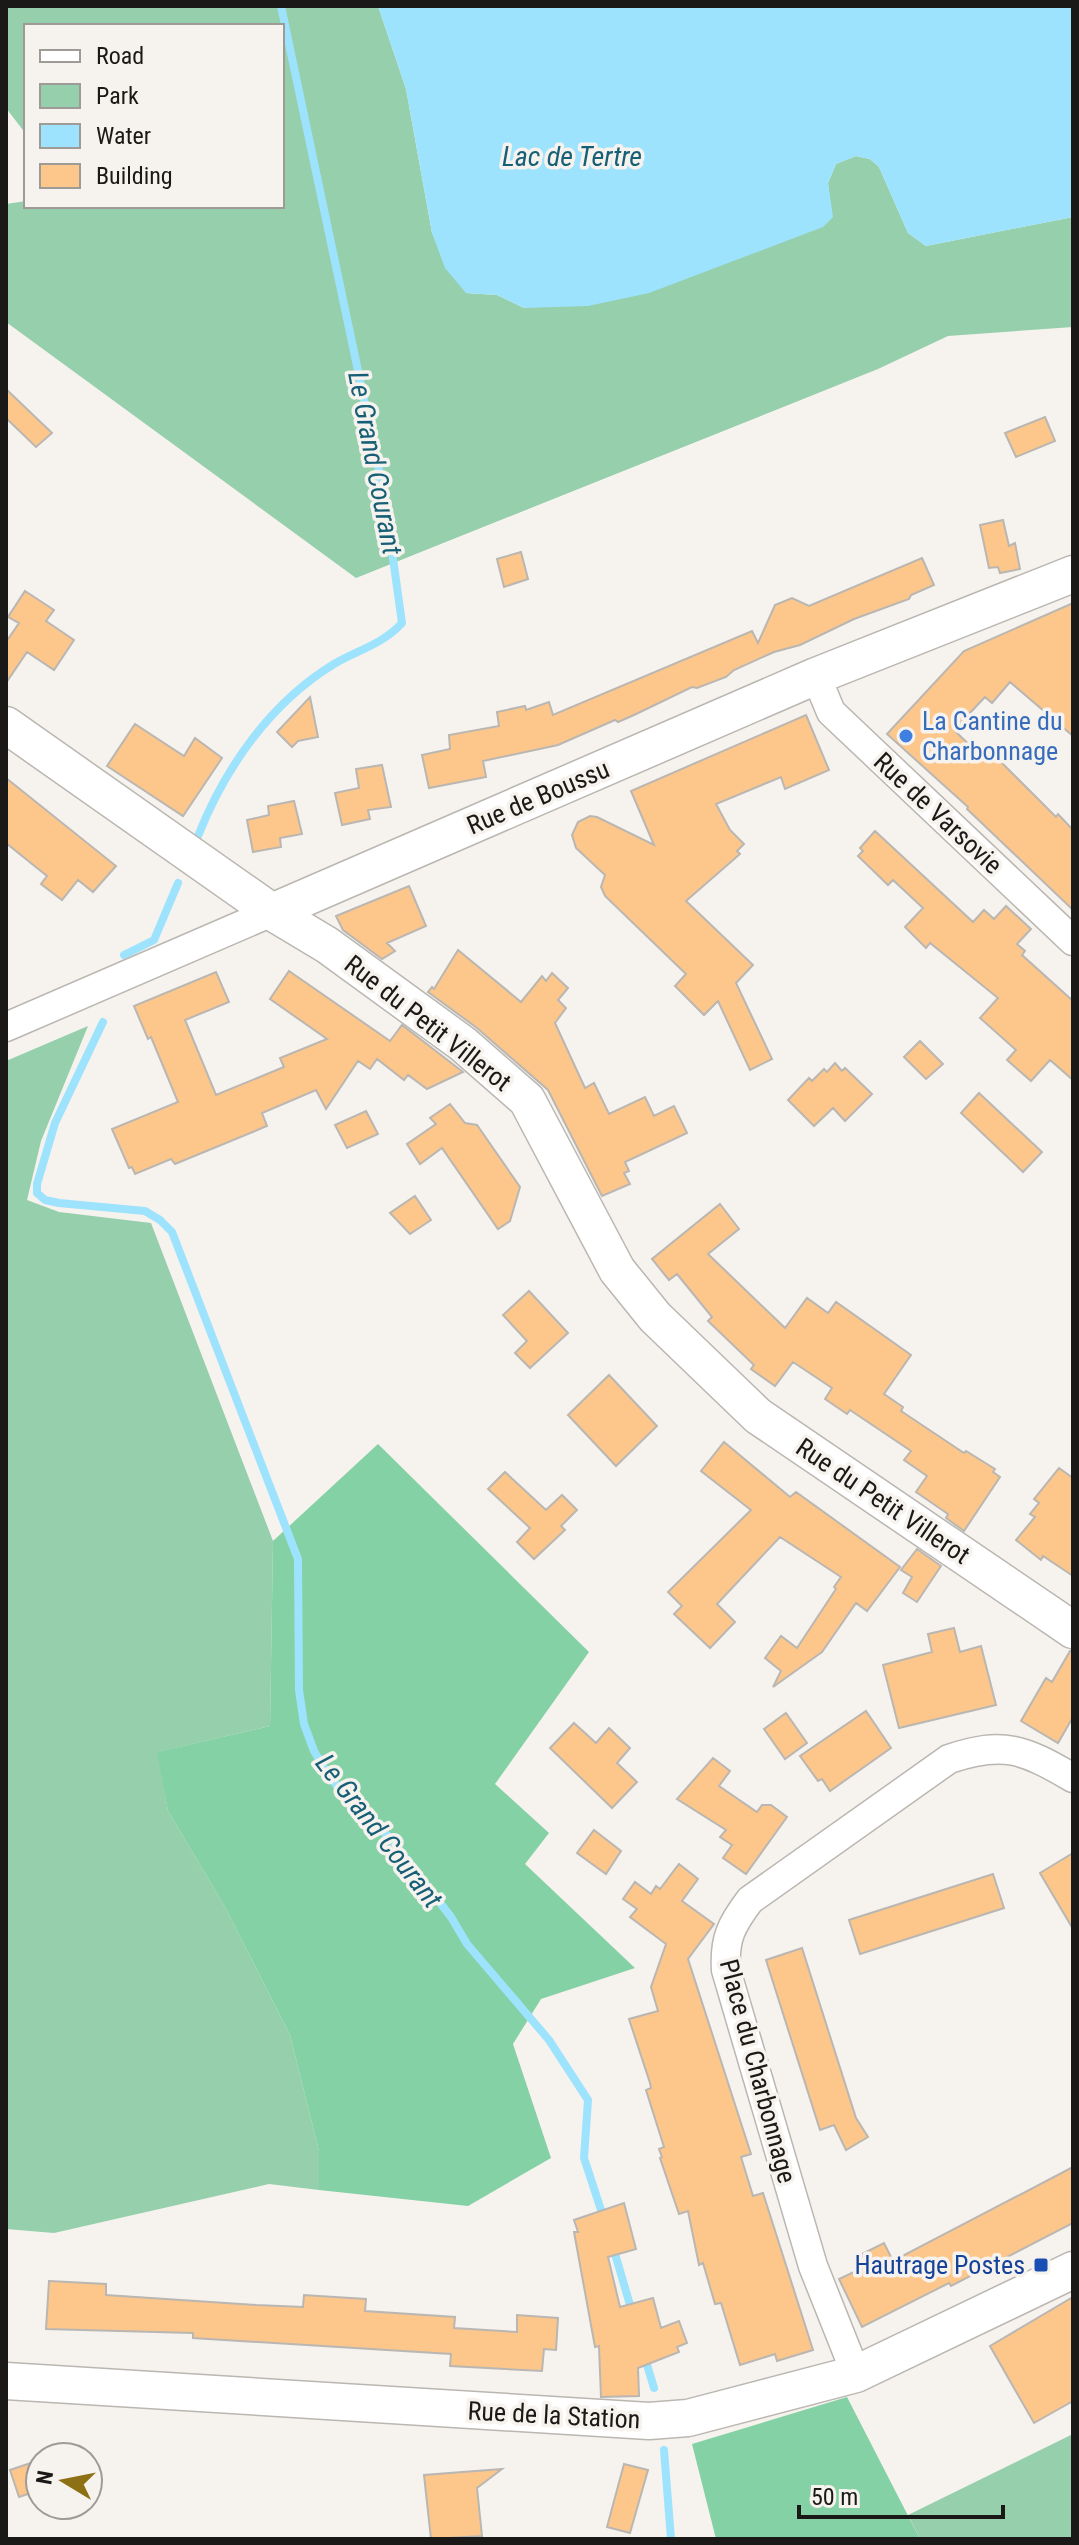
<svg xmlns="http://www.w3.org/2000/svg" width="1079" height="2545" viewBox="0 0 1079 2545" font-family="'Roboto Condensed',sans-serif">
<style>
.green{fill:#95cfac}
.forest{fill:#85d1a6}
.water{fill:#9ee3fe}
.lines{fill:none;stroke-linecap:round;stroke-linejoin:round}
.stream{stroke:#9ee3fe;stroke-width:8}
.building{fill:#fdc78b;stroke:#bab6b2;stroke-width:2}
.minor-casing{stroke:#bab6b1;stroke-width:31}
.tertiary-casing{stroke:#bab6b1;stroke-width:39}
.minor{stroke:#fff;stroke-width:28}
.tertiary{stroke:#fff;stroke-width:36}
.shop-dot{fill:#3f7fe0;stroke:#f6f2ed;stroke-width:3}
.transit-dot{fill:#1a4fb4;stroke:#f6f2ed;stroke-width:3}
.labels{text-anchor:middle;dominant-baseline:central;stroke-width:7;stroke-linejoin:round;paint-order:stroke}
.shop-label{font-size:26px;fill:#366cbe;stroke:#f6f2ed;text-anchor:start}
.street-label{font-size:26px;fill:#1a1917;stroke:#f6f2ed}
.transit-label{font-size:26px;fill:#164399;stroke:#f6f2ed;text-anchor:end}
.water-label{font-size:28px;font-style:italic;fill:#165f76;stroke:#f6f2ed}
</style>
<rect width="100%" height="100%" fill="#f6f2ed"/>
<path class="green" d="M6,6H378L406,89L432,233L466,293L497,295L524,308L832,217L828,183L836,164L856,156L870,159L879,167L908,233L926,246L1073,217V327L948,336L878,369L356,578L6,322V204L26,201V206H282V26H26V134L6,108Z
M88,1026L41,1141L27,1200L59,1212L151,1223L273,1541L270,1726L158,1752L168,1811L225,1907L290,2035L319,2151V2190L269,2184L54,2233L6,2229V1061Z
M1073,2434V2539H920L908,2515Z"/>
<path class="forest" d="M378,1444L589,1652L495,1784L549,1833L525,1864L635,1968L541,1999L513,2044L551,2158L468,2206L319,2190V2151L290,2035L225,1907L168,1811L157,1752L270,1726L273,1541Z
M847,2397L920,2539H716L692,2444Z"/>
<path class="water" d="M378,6H1073V217L926,246L908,233L879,167L870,159L856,156L836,164L828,183L833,217L823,227L649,293L588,306L524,308L497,295L466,293L445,268L432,233L406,89Z"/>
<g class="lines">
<path class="stream" d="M198,836C225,768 270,703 334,664C358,650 383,644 402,623L384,494L281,6
M124,955L154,940L178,883
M103,1022L55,1123L37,1184V1193L45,1200L59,1203L145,1211L160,1220L172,1232L298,1559L299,1690L304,1724L314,1751L329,1776L350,1802L390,1838L451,1917L467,1944L549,2040L588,2100L584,2158L604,2219
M613,2247L633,2315
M644,2355L654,2388
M664,2450L671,2539"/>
</g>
<path class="building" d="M6,389L52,433L36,447L6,418Z
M1045,417L1055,441L1016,457L1005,433Z
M1003,520L1009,546L1015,543L1020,569L1000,573L998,567L989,568L980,525Z
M521,552L528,579L504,587L497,559Z
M922,558L934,585L911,595L909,599L854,619L800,645L774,652L734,670L726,677L697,688L692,687L634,715L618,722L615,720L558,745L483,761L486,777L429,788L422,755L450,749L449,735L499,726L497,712L525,706L526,710L549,702L553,715L752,631L758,643L775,605L792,598L809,606Z
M25,591L54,610L46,621L74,640L54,670L27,652L6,683V642L19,623L8,617Z
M1073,603V736L1010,682L992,703L985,697L954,730L985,760L992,753L1056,817L1058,814L1073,830V910L967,809L968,807L887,734L964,651Z
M310,697L318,737L298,741L292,747L277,732Z
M806,715L829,770L785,789L781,777L716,804L730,830L744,844L737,851L740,854L686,901L753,965L736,983L772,1059L750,1070L718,1001L704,1015L675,986L686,974L605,896L601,887L605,875L576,848L572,835L578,822L590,816L597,817L654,845L631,791Z
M135,724L184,756L195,738L222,758L183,816L107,766Z
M382,765L391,807L368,810L370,819L342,825L335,793L359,788L356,769Z
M6,778L116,866L93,892L78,880L62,900L41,884L47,876L6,843Z
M294,801L302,834L280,838L281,847L253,852L247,820L269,815L268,806Z
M875,831L973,922L984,910L994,919L1006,906L1031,929L1017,944L1025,951L1022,955L1073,1001V1080L1050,1060L1031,1081L1007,1060L1016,1050L980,1018L998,998L930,943L926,948L905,927L923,908L893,880L888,885L858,856L863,851L860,848Z
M409,886L426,926L387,943L395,951L382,959L343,930L336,916Z
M458,950L521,1002L542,976L546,981L552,973L568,988L558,1000L566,1008L555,1023L585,1088L594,1083L609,1114L645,1097L654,1116L674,1106L687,1133L625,1162L629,1171L624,1173L630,1184L602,1196L548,1090L477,1028L428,992L432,987L434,989Z
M289,971L390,1041L402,1025L463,1072L427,1089L408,1075L404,1080L377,1059L370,1069L358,1061L326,1109L316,1090L262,1113L267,1126L175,1164L171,1159L135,1174L132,1167L129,1168L112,1129L178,1102L151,1037L148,1039L134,1006L216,972L229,1002L185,1020L216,1095L284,1067L280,1058L327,1039L270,999Z
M920,1041L943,1064L926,1079L904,1057Z
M835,1063L842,1071L845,1068L872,1094L845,1121L833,1108L814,1126L788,1100L809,1078L812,1081L824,1069L827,1072Z
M979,1093L1042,1152L1023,1172L961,1113Z
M450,1104L465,1123L477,1125L520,1187L510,1221L498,1229L442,1148L420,1164L407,1144L436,1124L430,1118Z
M366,1111L378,1134L347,1148L335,1125Z
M415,1196L431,1220L410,1234L390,1213Z
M720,1204L739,1229L708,1254L785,1328L807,1298L828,1313L836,1302L911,1355L884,1394L903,1407L901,1411L964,1453L966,1451L995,1469L993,1472L1000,1477L964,1531L946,1518L948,1514L916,1492L927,1476L904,1460L911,1451L850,1410L847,1414L825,1399L832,1388L793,1362L775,1386L751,1369L754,1365L708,1321L712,1317L677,1274L669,1280L652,1259Z
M529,1291L568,1333L530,1368L515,1353L527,1341L503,1315Z
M609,1375L657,1426L616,1466L568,1415Z
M724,1442L790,1497L796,1492L900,1567L867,1611L856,1603L822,1652L773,1687L781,1671L765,1658L781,1636L797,1648L836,1589L834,1587L841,1577L780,1537L717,1604L735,1622L710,1648L674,1614L682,1606L668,1592L751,1510L701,1471Z
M1059,1468L1073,1478V1576L1043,1556L1041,1560L1016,1540L1035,1517L1030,1514L1039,1503L1034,1499Z
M505,1472L546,1510L562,1495L577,1510L561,1526L565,1530L534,1559L517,1542L530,1528L488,1489Z
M917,1549L941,1566L917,1602L903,1593L912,1577L901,1570Z
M954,1628L960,1652L981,1646L996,1705L899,1728L883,1665L932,1652L928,1634Z
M1070,1651H1073V1717L1058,1743L1021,1721L1046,1678L1052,1682Z
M866,1711L891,1748L830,1791L822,1779L818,1781L800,1756Z
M786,1713L807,1743L785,1759L764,1729Z
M574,1723L596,1743L609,1728L630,1748L617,1763L637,1782L612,1808L550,1748Z
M713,1758L730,1771L719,1786L757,1812L762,1805H771L787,1817L746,1874L723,1858L732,1845L720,1837L726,1830L677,1799Z
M594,1830L621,1851L606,1874L577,1853Z
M1073,1853V1929L1040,1873Z
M679,1864L698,1879L682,1901L714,1924L688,1959L751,2154L741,2157L753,2196L763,2193L813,2350L777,2361L775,2354L740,2365L721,2303L715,2304L703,2263L699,2265L688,2211L679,2214L660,2158L662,2157L659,2149L664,2147L646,2090L651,2088L650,2083L629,2019L658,2011L651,1987L666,1944L630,1917L637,1909L623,1899L635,1882L651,1894L656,1886L660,1889Z
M993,1874L1004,1908L860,1954L849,1920Z
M802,1948L856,2118L868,2137L846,2150L834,2125L820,2130L766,1960Z
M1073,2167V2223L951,2286L949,2283L862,2327L839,2279L867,2266L862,2254L884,2243L893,2261Z
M624,2203L636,2249L608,2257L620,2307L653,2298L661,2328L679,2321L687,2343L677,2347L679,2352L638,2368L639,2396L601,2397L599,2346L595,2347L574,2232H578L574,2220Z
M49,2281L106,2284V2295L256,2305L303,2307L304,2295L366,2299L365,2311L455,2317L454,2328L517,2332V2315L558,2318L556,2350L544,2349L542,2371L450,2366L451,2354L193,2338V2333L46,2329Z
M1073,2297V2401L1034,2423L990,2346Z
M40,2460V2490L19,2497L10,2470Z
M624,2464L648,2470L630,2533L607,2527Z
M502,2469L477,2488L482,2536L431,2539L424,2475Z"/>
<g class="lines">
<g class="minor-casing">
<path id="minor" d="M816,676L831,712L1073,941
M6,1027L272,912
M856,2374L813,2266L726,1970C724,1939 731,1925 750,1900L949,1759C1004,1740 1025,1750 1073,1778"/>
</g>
<g class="tertiary-casing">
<path id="tertiary" d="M6,725L272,912L327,945L463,1044L527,1100L617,1270L655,1317L758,1416L1073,1630
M272,912L816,676L1073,574
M6,2381L649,2421L688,2418L856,2374L1073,2270"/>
</g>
<use href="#minor" class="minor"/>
<use href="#tertiary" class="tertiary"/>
</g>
<circle class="shop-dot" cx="906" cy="736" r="8"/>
<rect class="transit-dot" x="1033" y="2257" width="16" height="16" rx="4"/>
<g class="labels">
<g class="shop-label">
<text x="922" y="721">La Cantine du<tspan x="922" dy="30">Charbonnage</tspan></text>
</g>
<g class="street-label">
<text transform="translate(538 797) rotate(-23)">Rue de Boussu</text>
<text transform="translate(938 813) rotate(43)">Rue de Varsovie</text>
<text transform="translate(428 1023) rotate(38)">Rue du Petit Villerot</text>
<text transform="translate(883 1501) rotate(34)">Rue du Petit Villerot</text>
<text transform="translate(758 2071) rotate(75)">Place du Charbonnage</text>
<text transform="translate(554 2415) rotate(3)">Rue de la Station</text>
</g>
<g class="transit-label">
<text x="1025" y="2265">Hautrage Postes</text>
</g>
<g class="water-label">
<text x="572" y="156">Lac de Tertre</text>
<text transform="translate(375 463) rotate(79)">Le Grand Courant</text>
<text transform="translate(379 1831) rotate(52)">Le Grand Courant</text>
</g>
</g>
<rect width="1079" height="2545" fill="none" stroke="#1a1917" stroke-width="16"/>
<rect x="24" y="24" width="260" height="184" fill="#f6f2ed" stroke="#9e9b97" stroke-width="2"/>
<rect x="40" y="50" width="40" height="12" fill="#ffffff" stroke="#9e9b97" stroke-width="2"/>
<text x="96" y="64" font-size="24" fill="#1a1917">Road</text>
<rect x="40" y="84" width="40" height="24" fill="#95cfac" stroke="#9e9b97" stroke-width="2"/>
<text x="96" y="104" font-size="24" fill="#1a1917">Park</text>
<rect x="40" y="124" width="40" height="24" fill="#9ee3fe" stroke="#9e9b97" stroke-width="2"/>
<text x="96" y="144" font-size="24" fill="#1a1917">Water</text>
<rect x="40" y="164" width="40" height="24" fill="#fdc78b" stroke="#9e9b97" stroke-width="2"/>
<text x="96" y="184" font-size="24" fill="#1a1917">Building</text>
<g transform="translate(64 2481) rotate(280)"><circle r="38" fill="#f6f2ed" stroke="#9e9b97" stroke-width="2"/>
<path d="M0-6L14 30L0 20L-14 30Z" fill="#8e7014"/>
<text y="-12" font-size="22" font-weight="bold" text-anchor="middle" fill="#1a1917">N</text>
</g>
<path d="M799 2505v12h204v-12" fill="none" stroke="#1a1917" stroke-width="4"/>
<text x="811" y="2505" font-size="24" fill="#1a1917" stroke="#f6f2ed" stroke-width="6" paint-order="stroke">50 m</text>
</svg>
